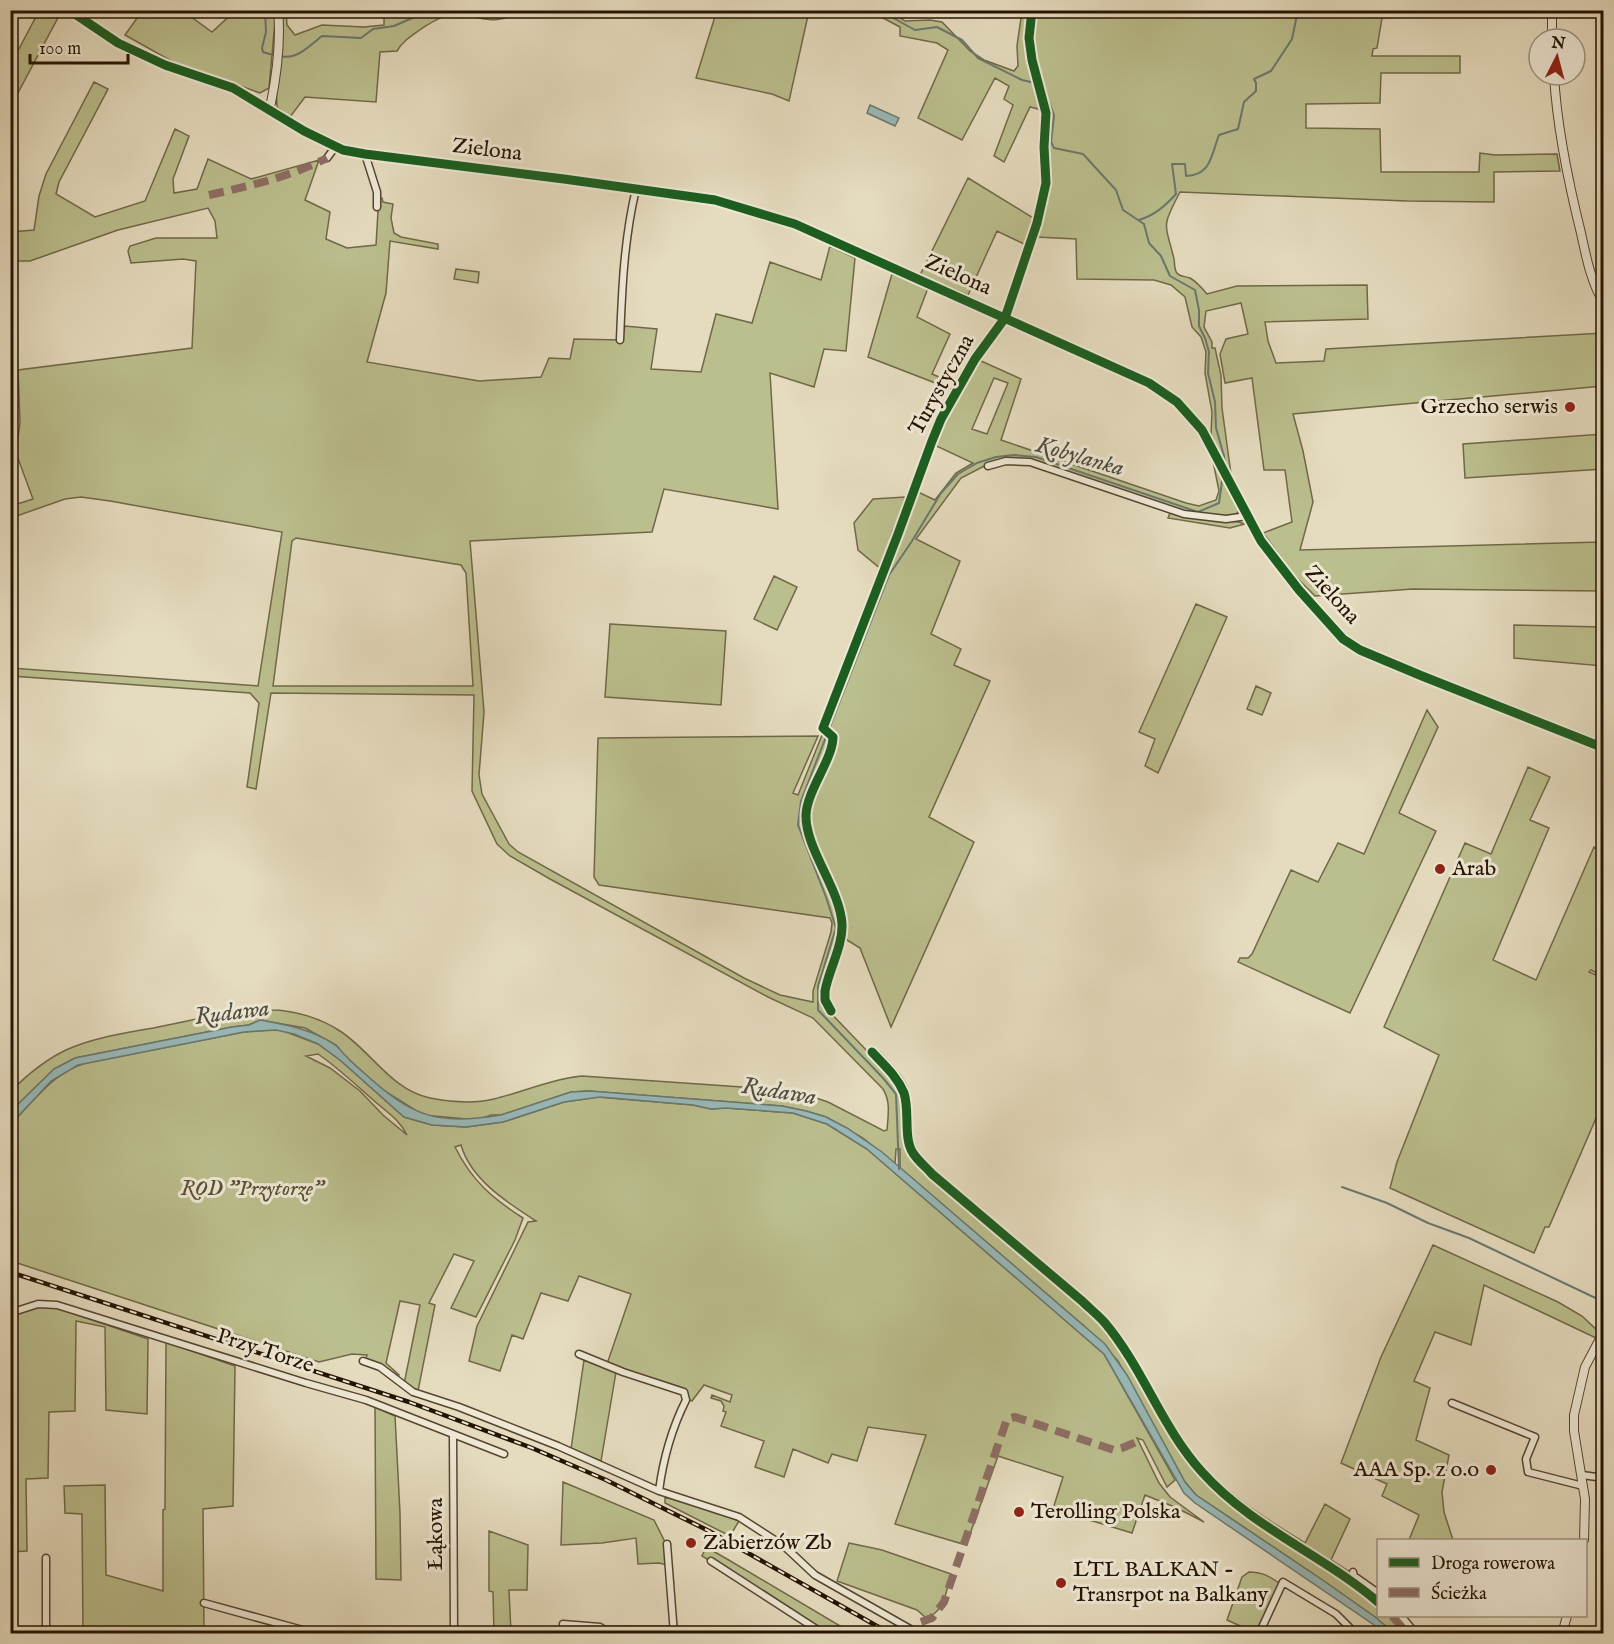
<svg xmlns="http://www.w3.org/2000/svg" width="1614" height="1644" viewBox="0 0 1614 1644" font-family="'IM FELL English',serif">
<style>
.green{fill:#bbbe8d;stroke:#706847;stroke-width:1.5;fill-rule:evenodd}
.water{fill:#98b9b9;stroke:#6a776f;stroke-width:1.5}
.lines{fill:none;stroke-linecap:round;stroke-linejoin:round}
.stream{stroke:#6a776f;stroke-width:2}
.minor-casing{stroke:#554530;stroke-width:9}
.tertiary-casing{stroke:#554530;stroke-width:10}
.minor{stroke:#eee8d5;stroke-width:6}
.tertiary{stroke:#eee8d5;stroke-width:8}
.rail-casing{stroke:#251301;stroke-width:4.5}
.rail{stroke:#eee8d5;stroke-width:2;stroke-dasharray:7;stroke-linecap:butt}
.quiet{stroke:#8d6e63;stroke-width:8;stroke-dasharray:15 8;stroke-linecap:butt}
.cycleway-casing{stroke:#eee8d5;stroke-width:13}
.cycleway{stroke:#1b5e20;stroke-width:9}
.poi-dot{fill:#8f2418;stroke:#eee8d5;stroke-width:2}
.labels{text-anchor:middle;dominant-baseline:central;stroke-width:6;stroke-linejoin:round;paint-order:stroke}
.street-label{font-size:22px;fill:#251301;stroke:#eee8d5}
.poi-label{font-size:22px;fill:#251301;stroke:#eee8d5;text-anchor:start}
.park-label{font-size:22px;font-style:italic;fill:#5a4f32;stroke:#eee8d5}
.water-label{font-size:24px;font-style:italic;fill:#4d4d41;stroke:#eee8d5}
</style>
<rect width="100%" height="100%" fill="#e5dbbe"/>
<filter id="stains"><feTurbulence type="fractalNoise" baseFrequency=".00333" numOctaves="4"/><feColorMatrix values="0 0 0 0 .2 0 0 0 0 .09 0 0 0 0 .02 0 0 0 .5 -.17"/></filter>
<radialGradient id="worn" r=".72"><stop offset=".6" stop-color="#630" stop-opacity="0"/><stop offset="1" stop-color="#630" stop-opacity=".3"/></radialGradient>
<path class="green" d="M717,10L809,11L789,101L772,94L696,78Z
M39,11H59L61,12L11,106V64Z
M142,11H183L212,32L235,11H276L269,88L260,93L173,62L125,35Z
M282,11H286L287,25L295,35L322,25L364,27L384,25V11H520C494,28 482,15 456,15C442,15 432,22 421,29C411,36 403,41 397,51L380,52L376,102L305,97L290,117L277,107C274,74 285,43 282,11Z
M870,11H890L905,21L930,20L942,22L970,51L984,60L1014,71L1018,66L1017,46L1022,11H1463V14L1382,18L1377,48L1373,49L1372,56H1460V73H1381L1380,103L1306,104V128L1380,129L1381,172H1479L1480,153L1495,155L1557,154L1560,171L1494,172V202L1407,201L1180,192C1161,228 1165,222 1174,259C1175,264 1174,270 1177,273C1180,277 1185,276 1190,278C1197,282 1202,288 1207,294L1237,286L1367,285L1368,319L1265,322L1268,341L1276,363L1324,361L1326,349L1603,333V386L1293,414L1303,451L1313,502L1300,550L1601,542L1602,591L1413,589L1315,596L1293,574L1263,533L1292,522L1285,470H1264L1252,378L1225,383L1220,354L1226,339L1248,334L1241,303L1206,311L1204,327L1212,342V348H1215L1221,375L1222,408L1231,474H1229L1211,435L1212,412L1205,373L1206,352L1201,337L1192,327L1185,297L1171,285L1154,280L1077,279L1076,239L1036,237L1049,184L1047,131L1048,112H1042L1038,109L1030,107L1004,162L994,156L1013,105L1004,99L1009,86L995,78L962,140L918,118L948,50L937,43L900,36V27Z
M94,82L108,89L59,182L56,194L95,217L145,201L175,129L189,136L173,179L174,193L197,189L208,159L251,179L319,160L305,200L330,212L326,239L347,248L376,245L378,211L376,199L382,198L383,202L393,204L391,218L394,233L401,237L438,244V249L390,241L386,293L367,362L479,381L541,377L549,358L570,359L574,339L622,340L625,326L657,329L651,369L701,372L716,314L752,323L770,262L821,280L830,246L855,258L846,351L824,349L814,387L770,373L778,509L664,489L652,532L470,541L484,712L479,775L482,794L509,844L518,852L744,978L780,995L813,1002V991L831,932L832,923L830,918L599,885L594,877L598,738L818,736L793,793L798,795L902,536L916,491L935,500L956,473L973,463L932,444L943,421L979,360L1021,379L1001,440L1186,503L1199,506L1216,500L1219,491L1213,461L1240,510L1234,516L1193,515L1031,460L1012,458L990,463L961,478L916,539L960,561L931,634L961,649L954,665L990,681L929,817L974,842L891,1027L860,948L839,935L823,984V1005L870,1054L880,1052C890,1063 903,1075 908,1089C914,1108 909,1134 917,1150C920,1156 925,1161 929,1165L1090,1302C1102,1315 1113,1327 1122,1342C1148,1378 1165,1420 1193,1455C1223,1493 1265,1518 1305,1543L1325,1504L1350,1519L1331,1560L1350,1572V1575L1378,1595V1616H1399L1414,1633H1394L1375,1617L1324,1581L1196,1495L1185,1482L1118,1361L1084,1326L900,1168V1149H896L895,1164L863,1138L826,1117L806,1111L782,1106L588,1091L571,1092L501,1115H491L480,1119H467L423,1115L383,1090L347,1058L336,1045L305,1028L260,1020L249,1025L232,1027L75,1058L54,1069L11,1111V1091C27,1075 45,1060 66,1050C94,1037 127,1033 158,1027C195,1020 233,1009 271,1010C294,1010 320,1018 340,1031C371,1051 391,1090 430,1098C451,1102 473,1104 494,1099C523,1092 551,1079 582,1076L773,1089L807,1095L828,1102L884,1131L887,1130C888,1116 891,1102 883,1089L813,1018L768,997L550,879L510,856L497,844L472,791L474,695L271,693L256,789L247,787L259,703L250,693L11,676V668L258,686L282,532L110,501L81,497L65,499L11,518V506L33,499L16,453L20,423L18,370L192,348L196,261L183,259L131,263L128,251L130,246L156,238H217L215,221L208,208L118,230L30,261H11V232L34,230L39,196L46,174ZM994,378L1008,383L987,434L972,429ZM296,538L461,565L466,573L473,686H273L292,541Z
M968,178L1035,219L1026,245L997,231L968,295L920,275Z
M456,269L479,272L478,283L454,279Z
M892,274L928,288L917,317L950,334L932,374L956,384L951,389L868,357Z
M1603,434V469L1465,478L1463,444Z
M905,497L897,528L893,530L890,540L892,542L885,566L881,569L858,550L854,523L873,499Z
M1170,513L1191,518L1239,522L1245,524L1230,528L1168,518Z
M774,576L797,587L777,630L754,619Z
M1196,604L1227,617L1158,773L1145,766L1155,739L1139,732Z
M610,624L726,631L721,705L605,697Z
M1514,625L1603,627V666L1514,658Z
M1256,686L1271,693L1262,715L1247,709Z
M1427,710L1438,727L1399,813L1436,831L1350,1013L1238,962L1240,958H1248L1252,954L1291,870L1318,882L1338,843L1364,854Z
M1528,767L1550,777L1530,820L1549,828L1493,960L1536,980L1594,847L1604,852L1603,976L1591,970L1589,972L1603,978V1110L1600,1109L1549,1227H1545L1534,1253L1390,1188L1397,1162L1439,1055L1384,1027L1465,843L1491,854Z
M267,1030H281L318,1044L340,1060L404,1117L432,1125L466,1127L503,1122L564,1102L598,1097L693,1105L711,1109L726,1108L793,1113L827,1124L867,1149L1104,1354L1175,1480L1167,1487L1143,1440L1137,1438L1159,1483L1170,1497L1204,1522L1177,1508L1145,1495L1132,1533L1053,1509L1063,1477L998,1456L966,1545L895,1524L926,1435L868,1427L857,1461L832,1454L828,1463L793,1449L784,1477L755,1467L764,1441L721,1426L726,1412L723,1411L724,1406L721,1401L711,1398L712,1395L730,1402L732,1395L704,1385L692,1401L688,1399L687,1391L680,1387L607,1364L631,1294L579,1276L568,1301L541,1293L523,1339L512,1335L500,1371L469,1361L477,1326L481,1318L528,1222L536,1221C508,1203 471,1180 461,1145L455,1147C472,1181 492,1198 523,1218L515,1240L476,1317L451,1308L474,1261L454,1254L429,1303L435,1305L418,1391L404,1384L420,1305L400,1301L386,1363L399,1375L396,1377L380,1365L366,1358L367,1355L352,1354L319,1362L11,1261V1124C34,1101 52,1073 86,1063L244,1032ZM318,1054C340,1069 359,1088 379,1105C391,1115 400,1121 407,1135L383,1115L360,1091L330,1068L306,1056Z
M1433,1245L1558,1302L1582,1316L1599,1332L1596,1338L1484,1285L1471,1345L1435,1332L1414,1381L1430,1388L1416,1440L1449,1455L1442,1492L1444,1512L1453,1540H1409L1419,1515L1382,1496L1387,1484L1341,1463L1381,1357Z
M39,1305L52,1306L148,1339L147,1414L106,1410L105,1327L76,1321L75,1411L49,1412L48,1478L26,1479L27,1551L11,1552L10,1310Z
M166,1342L235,1366L233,1506L203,1509L204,1633H83L82,1514L65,1513L64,1486L105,1485L106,1575L163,1591V1510L165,1509Z
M584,1360L616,1372L601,1461L571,1449Z
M375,1407L395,1416L400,1513L401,1580L376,1579Z
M563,1482L654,1520L666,1544L667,1565L659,1563L638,1564L636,1538L602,1543L561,1545Z
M665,1497L722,1514L739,1521L730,1536L665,1503Z
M489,1531L528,1545L527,1590H509L511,1633H494L493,1592L489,1591Z
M849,1543L882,1550L951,1574C947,1588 944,1616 925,1617L917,1610L837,1581Z
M706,1547L727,1559L852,1633H828L702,1556Z
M1249,1572C1262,1572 1269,1576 1279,1583L1256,1633L1227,1620L1242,1577Z"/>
<path class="water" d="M870,105L899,118L895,126L867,113Z
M260,1020C287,1025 311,1029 334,1044C339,1047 342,1053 347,1057C352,1063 358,1067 364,1073C414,1118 436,1125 501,1115L571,1092L590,1091L782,1106L806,1111L826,1117L847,1128L882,1152L1105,1344L1127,1375L1185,1482L1196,1495L1324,1581L1375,1617L1394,1633H1386L1195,1503L1184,1493L1104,1354L867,1149L827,1124L793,1113L726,1108L711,1109L693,1105L600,1097L564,1102L503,1122L466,1127L432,1125L404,1117L340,1060L318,1044L294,1034L276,1030L244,1032L78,1065L51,1081L11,1124V1111L54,1069L75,1058L232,1027L249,1025Z"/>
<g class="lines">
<path class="stream" d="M265,10L266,32L262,48L263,52C295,63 299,54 322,36L361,38L373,29L394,26L419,15L436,10
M885,10L888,15L915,30L937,27L962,40L978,58L1022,80L1035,83
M1041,83L1054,115L1051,142L1054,148L1083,154L1116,190L1123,210L1144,224L1149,243L1161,256L1170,276L1195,290L1199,310V326L1205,338L1209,352L1208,373L1215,402L1216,428L1224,456L1225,466
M1139,220C1155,215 1165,206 1176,194L1172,164H1185L1186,176C1211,175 1211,156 1219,135L1238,129L1244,102L1256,91V83L1254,79L1271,71L1292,39L1298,10
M899,1169L896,1094L883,1078L818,1010V986L836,928L826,897L798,825L801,801L889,575L912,541L941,493L958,474L977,463L996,457L1014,455L1036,457L1198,512L1219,503L1223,474
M1342,1187L1387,1203L1428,1223L1469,1238L1604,1302"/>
<g class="minor-casing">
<path id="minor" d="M365,154L377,192V207
M327,158L336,146
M620,340C622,289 624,239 636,189
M988,466L1006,461L1030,462L1184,514L1226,519L1247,516
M898,534L923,463L941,419L975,359L1005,318L1037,223L1046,183L1044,147L1046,113L1032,60L1029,38L1032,10
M10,1313L38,1304L57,1305L306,1383L366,1400L504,1454
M579,1354L623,1372L684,1392L686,1400C672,1428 663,1460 659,1491
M363,1361L380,1367L413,1392L459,1407L558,1446L659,1491L739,1517L784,1546L815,1575L919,1634
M1452,1403L1535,1437L1526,1459L1528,1472L1583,1486
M453,1434L454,1634
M1582,1475L1604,1478
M667,1544L674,1634
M711,1561L824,1634
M1353,1572L1354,1576L1378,1593
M204,1603L317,1634
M1401,1616L1416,1634
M563,1624L600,1627L605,1630V1633
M605,1630H673
M46,1634V1558
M1259,1634L1283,1582L1336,1614L1356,1634"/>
</g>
<g class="tertiary-casing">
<path id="tertiary" d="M69,10L118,43L165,65L233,88L304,131L343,150L365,154L564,179L715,200L795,224L1149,383L1177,402L1202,430L1261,541L1299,590L1343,639L1360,650L1422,676L1604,748
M1552,39V10
M1554,75C1557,128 1568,181 1581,233C1586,256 1591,283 1604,303
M265,106L271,103C277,73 281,41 278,10
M1584,1540L1585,1499L1574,1431V1415L1585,1367L1604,1331
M1562,1634L1567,1616"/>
</g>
<use href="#minor" class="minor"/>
<use href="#tertiary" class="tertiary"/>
<g class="rail-casing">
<path id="rail" d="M10,1272L409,1402L532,1448L606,1480L709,1531L891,1634"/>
</g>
<use href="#rail" class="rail"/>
<path class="quiet" d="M209,195C250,186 289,177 327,158
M1392,1616L1408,1634
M921,1622L932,1618L944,1602L1007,1419L1015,1417L1114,1450L1122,1448L1141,1440"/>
<g class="cycleway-casing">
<path id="cycleway" d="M69,10L118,43L165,65L233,88L304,131L343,150L365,154L564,179L715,200L795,224L1149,383L1177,402L1202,430L1261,541L1299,590L1343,639L1360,650L1422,676L1604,748
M831,1011L825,1000V991C829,969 843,946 842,924C840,889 805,848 806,815C807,790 833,759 833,737L823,728L898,534L932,441L941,419L975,359L1005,318L1037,223L1046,183L1044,147L1046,113L1032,60L1029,38L1032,10
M872,1052C884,1065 897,1076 904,1093C910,1111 903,1138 913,1153C918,1161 926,1167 932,1174L1082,1301C1089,1308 1098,1315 1105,1323C1143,1368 1162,1428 1202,1472C1251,1527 1323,1555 1378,1602"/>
</g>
<use href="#cycleway" class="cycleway"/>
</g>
<g class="poi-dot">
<circle cx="1570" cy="407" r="6"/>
<circle cx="1440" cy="869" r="6"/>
<circle cx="1491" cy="1470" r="6"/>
<circle cx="1019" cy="1512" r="6"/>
<circle cx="691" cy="1543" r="6"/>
<circle cx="1061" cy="1583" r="6"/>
</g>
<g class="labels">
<g class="street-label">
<text transform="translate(487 150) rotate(7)">Zielona</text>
<text transform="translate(958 275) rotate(24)">Zielona</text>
<text transform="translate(942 385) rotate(-61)">Turystyczna</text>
<text transform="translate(1332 595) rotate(48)">Zielona</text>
<text transform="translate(265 1351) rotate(18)">Przy Torze</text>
<text transform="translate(436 1534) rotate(-90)">Łąkowa</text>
</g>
<g class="poi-label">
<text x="1558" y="407" text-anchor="end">Grzecho serwis</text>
<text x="1452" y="869">Arab</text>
<text x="1479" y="1470" text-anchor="end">AAA Sp. z o.o</text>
<text x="1031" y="1512">Terolling Polska</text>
<text x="703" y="1543">Zabierzów Zb</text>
<text x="1073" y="1570">LTL BALKAN -<tspan x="1073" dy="25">Transrpot na Balkany</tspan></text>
</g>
<g class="park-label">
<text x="252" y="1189">ROD "Przytorze"</text>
</g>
<g class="water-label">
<text transform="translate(1080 457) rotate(16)">Kobylanka</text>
<text transform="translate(232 1013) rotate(-7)">Rudawa</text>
<text transform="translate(779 1092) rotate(9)">Rudawa</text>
</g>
</g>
<rect width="1614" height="1644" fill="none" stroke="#e5dbbe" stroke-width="36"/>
<rect x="12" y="12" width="1590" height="1620" fill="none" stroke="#251301" stroke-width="3"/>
<rect x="18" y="18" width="1578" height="1608" fill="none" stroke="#251301" stroke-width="1.5"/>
<rect x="1377" y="1539" width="210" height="78" fill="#eee8d5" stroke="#9e9380" stroke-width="1.5"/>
<rect x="1389" y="1558" width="30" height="9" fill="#1b5e20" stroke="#9e9380" stroke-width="1.5"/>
<text x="1431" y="1569" font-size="18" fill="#251301">Droga rowerowa</text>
<rect x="1389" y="1588" width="30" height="9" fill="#8d6e63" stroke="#9e9380" stroke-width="1.5"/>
<text x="1431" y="1599" font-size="18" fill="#251301">Ścieżka</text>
<g transform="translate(1557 57) rotate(6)"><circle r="28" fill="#eee8d5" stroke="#9e9380" stroke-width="1.5"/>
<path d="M0-4.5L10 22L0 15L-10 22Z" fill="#8f2418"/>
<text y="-9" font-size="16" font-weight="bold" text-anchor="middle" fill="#251301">N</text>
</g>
<path d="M30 54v9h98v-9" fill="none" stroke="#251301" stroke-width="3"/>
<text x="39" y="54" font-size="18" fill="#251301" stroke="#eee8d5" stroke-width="4.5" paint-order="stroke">100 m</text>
<rect width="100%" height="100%" filter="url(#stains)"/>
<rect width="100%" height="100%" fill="url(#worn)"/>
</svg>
